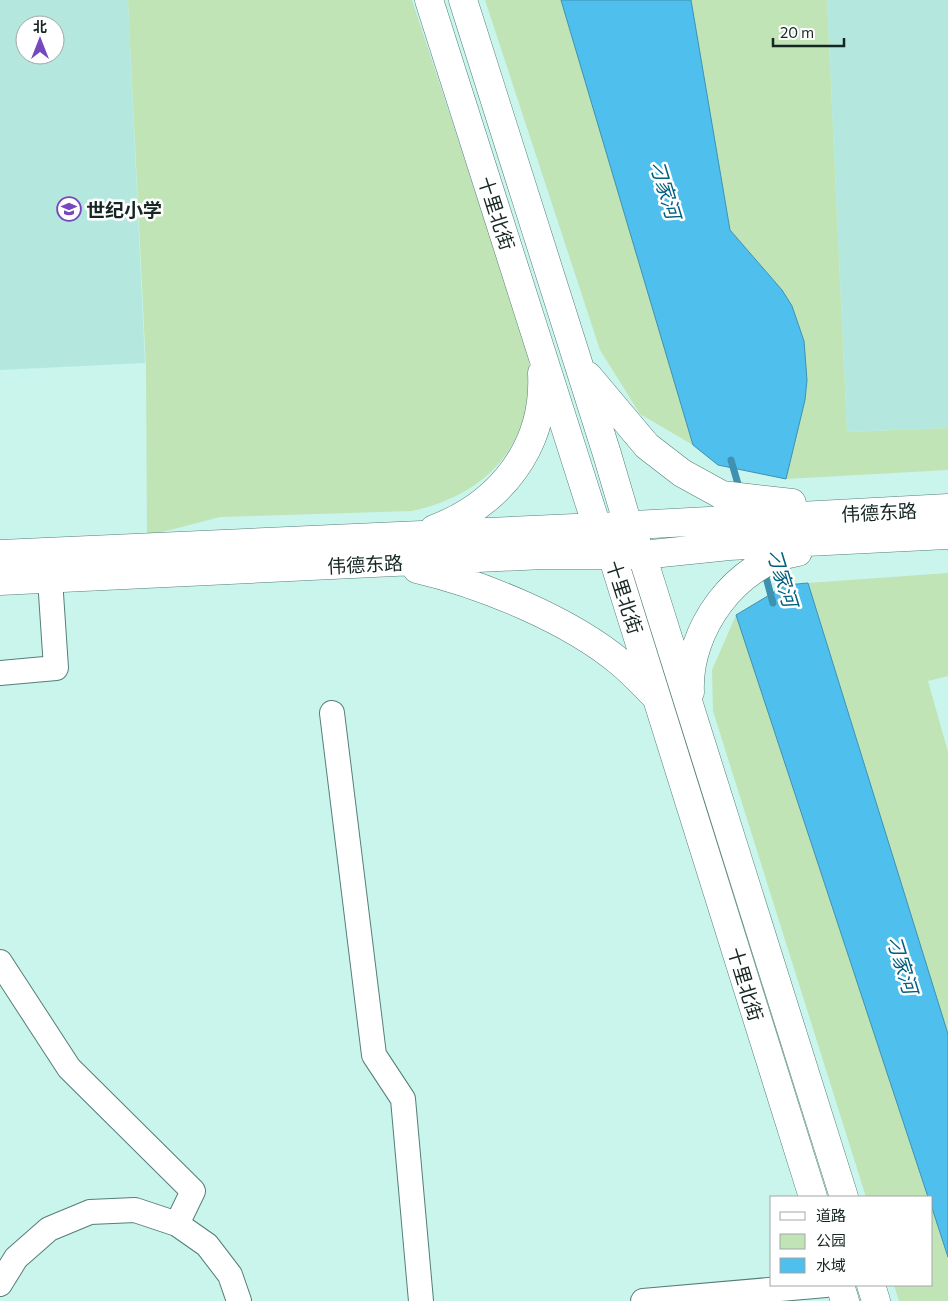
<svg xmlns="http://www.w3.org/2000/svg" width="948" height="1301" viewBox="0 0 948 1301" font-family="Commissioner,'Noto Sans SC',sans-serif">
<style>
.built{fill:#b4e8df;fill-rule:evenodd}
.green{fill:#c0e4b6}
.water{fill:#4fbfee;stroke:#3e91b1}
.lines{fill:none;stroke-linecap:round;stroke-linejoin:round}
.stream{stroke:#3e91b1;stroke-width:7}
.street-casing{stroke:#557e77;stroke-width:26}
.secondary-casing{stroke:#557e77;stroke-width:29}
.street{stroke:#fff;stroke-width:24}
.secondary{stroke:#fff;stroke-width:28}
.labels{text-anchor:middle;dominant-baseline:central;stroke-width:5;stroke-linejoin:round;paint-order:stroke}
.poi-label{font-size:19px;font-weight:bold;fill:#152623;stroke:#fff;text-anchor:start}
.street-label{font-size:19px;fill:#152623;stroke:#fff}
.water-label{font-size:20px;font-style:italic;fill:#005f7e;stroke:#fff}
</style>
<rect width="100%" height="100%" fill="#c9f5ed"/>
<path class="built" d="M0,0H128L145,363L0,370ZM25,25H55V55H25Z
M827,0H948V428L847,432Z"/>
<path class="green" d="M128,0H412L528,352C538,436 494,493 412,511L220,517L147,536L146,368Z
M485,0H561L693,445L640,414L600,350Z
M691,0H827L847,432L948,428V470L786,479L805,399L804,341L792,306L782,290L730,230Z
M948,573V676L928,681L948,752V1034L808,583Z
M736,615L928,1197H866L713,711L712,670Z
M932,1208L948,1257V1301H899L894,1285H932Z"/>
<path class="water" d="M561,0H691L730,230L782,290L792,306L804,341L807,380L805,400L786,479L718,465L693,445Z
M808,583L948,1034V1257L932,1208V1197H928L736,615L786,585Z"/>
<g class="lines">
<path class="stream" d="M731,460L740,491
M764,570L773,603"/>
<g class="street-casing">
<path id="street" d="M0,673L56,668L50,579
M332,713L374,1055L403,1099L421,1301
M0,962L69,1068L193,1191L177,1224
M0,1284L16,1258L49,1229L90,1212L135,1210L177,1224L207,1245L230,1275L239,1301
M643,1301L826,1285"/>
</g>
<g class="secondary-casing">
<path id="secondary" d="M429,0L597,527L612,555L813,1197
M463,0L607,454L628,525L642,555L844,1197
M588,376L647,446L682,473L722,495L792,503
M434,529C500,504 546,447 542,373
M0,554L597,527L948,508
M417,569C482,584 570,620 621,663C633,673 643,684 654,695
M0,581L543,555H642L729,546L948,535
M690,692C687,630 736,562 798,552
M840,1285L845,1301
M871,1285L876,1301"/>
</g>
<use href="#street" class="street"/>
<use href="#secondary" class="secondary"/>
</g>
<defs>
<g id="school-ring" transform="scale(1.25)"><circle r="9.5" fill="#fff" stroke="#7548c0" stroke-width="1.5"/><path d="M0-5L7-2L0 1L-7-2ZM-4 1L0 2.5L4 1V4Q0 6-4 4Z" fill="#7548c0"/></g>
</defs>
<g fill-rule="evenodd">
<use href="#school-ring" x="69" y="209"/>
</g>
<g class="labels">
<g class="poi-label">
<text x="86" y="209">世纪小学</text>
</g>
<g class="street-label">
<text transform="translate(497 213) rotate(72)">十里北街</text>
<text transform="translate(879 512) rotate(-3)">伟德东路</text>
<text transform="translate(365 564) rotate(-3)">伟德东路</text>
<text transform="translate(625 597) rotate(72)">十里北街</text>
<text transform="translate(746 984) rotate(73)">十里北街</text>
</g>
<g class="water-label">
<text transform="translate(666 189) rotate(73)">刁家河</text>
<text transform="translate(783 577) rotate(73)">刁家河</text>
<text transform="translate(903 964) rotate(73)">刁家河</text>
</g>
</g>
<rect x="770" y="1196" width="162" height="90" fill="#ffffff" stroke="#a1a8a7"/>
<rect x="780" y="1212" width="25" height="8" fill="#ffffff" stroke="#a1a8a7"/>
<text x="816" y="1221" font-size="15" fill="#152623">道路</text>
<rect x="780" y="1234" width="25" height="15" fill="#c0e4b6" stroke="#a1a8a7"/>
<text x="816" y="1246" font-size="15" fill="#152623">公园</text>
<rect x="780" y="1258" width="25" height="15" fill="#4fbfee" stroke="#a1a8a7"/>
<text x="816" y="1271" font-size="15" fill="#152623">水域</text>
<g transform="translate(40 40)"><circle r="24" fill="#ffffff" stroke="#a1a8a7"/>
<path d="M0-4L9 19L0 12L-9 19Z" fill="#7548c0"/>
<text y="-8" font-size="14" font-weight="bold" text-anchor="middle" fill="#152623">北</text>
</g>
<path d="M773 38v8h71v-8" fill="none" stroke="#152623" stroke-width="2.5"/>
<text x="780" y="38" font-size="15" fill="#152623" stroke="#ffffff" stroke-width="4" paint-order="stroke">20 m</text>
</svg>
